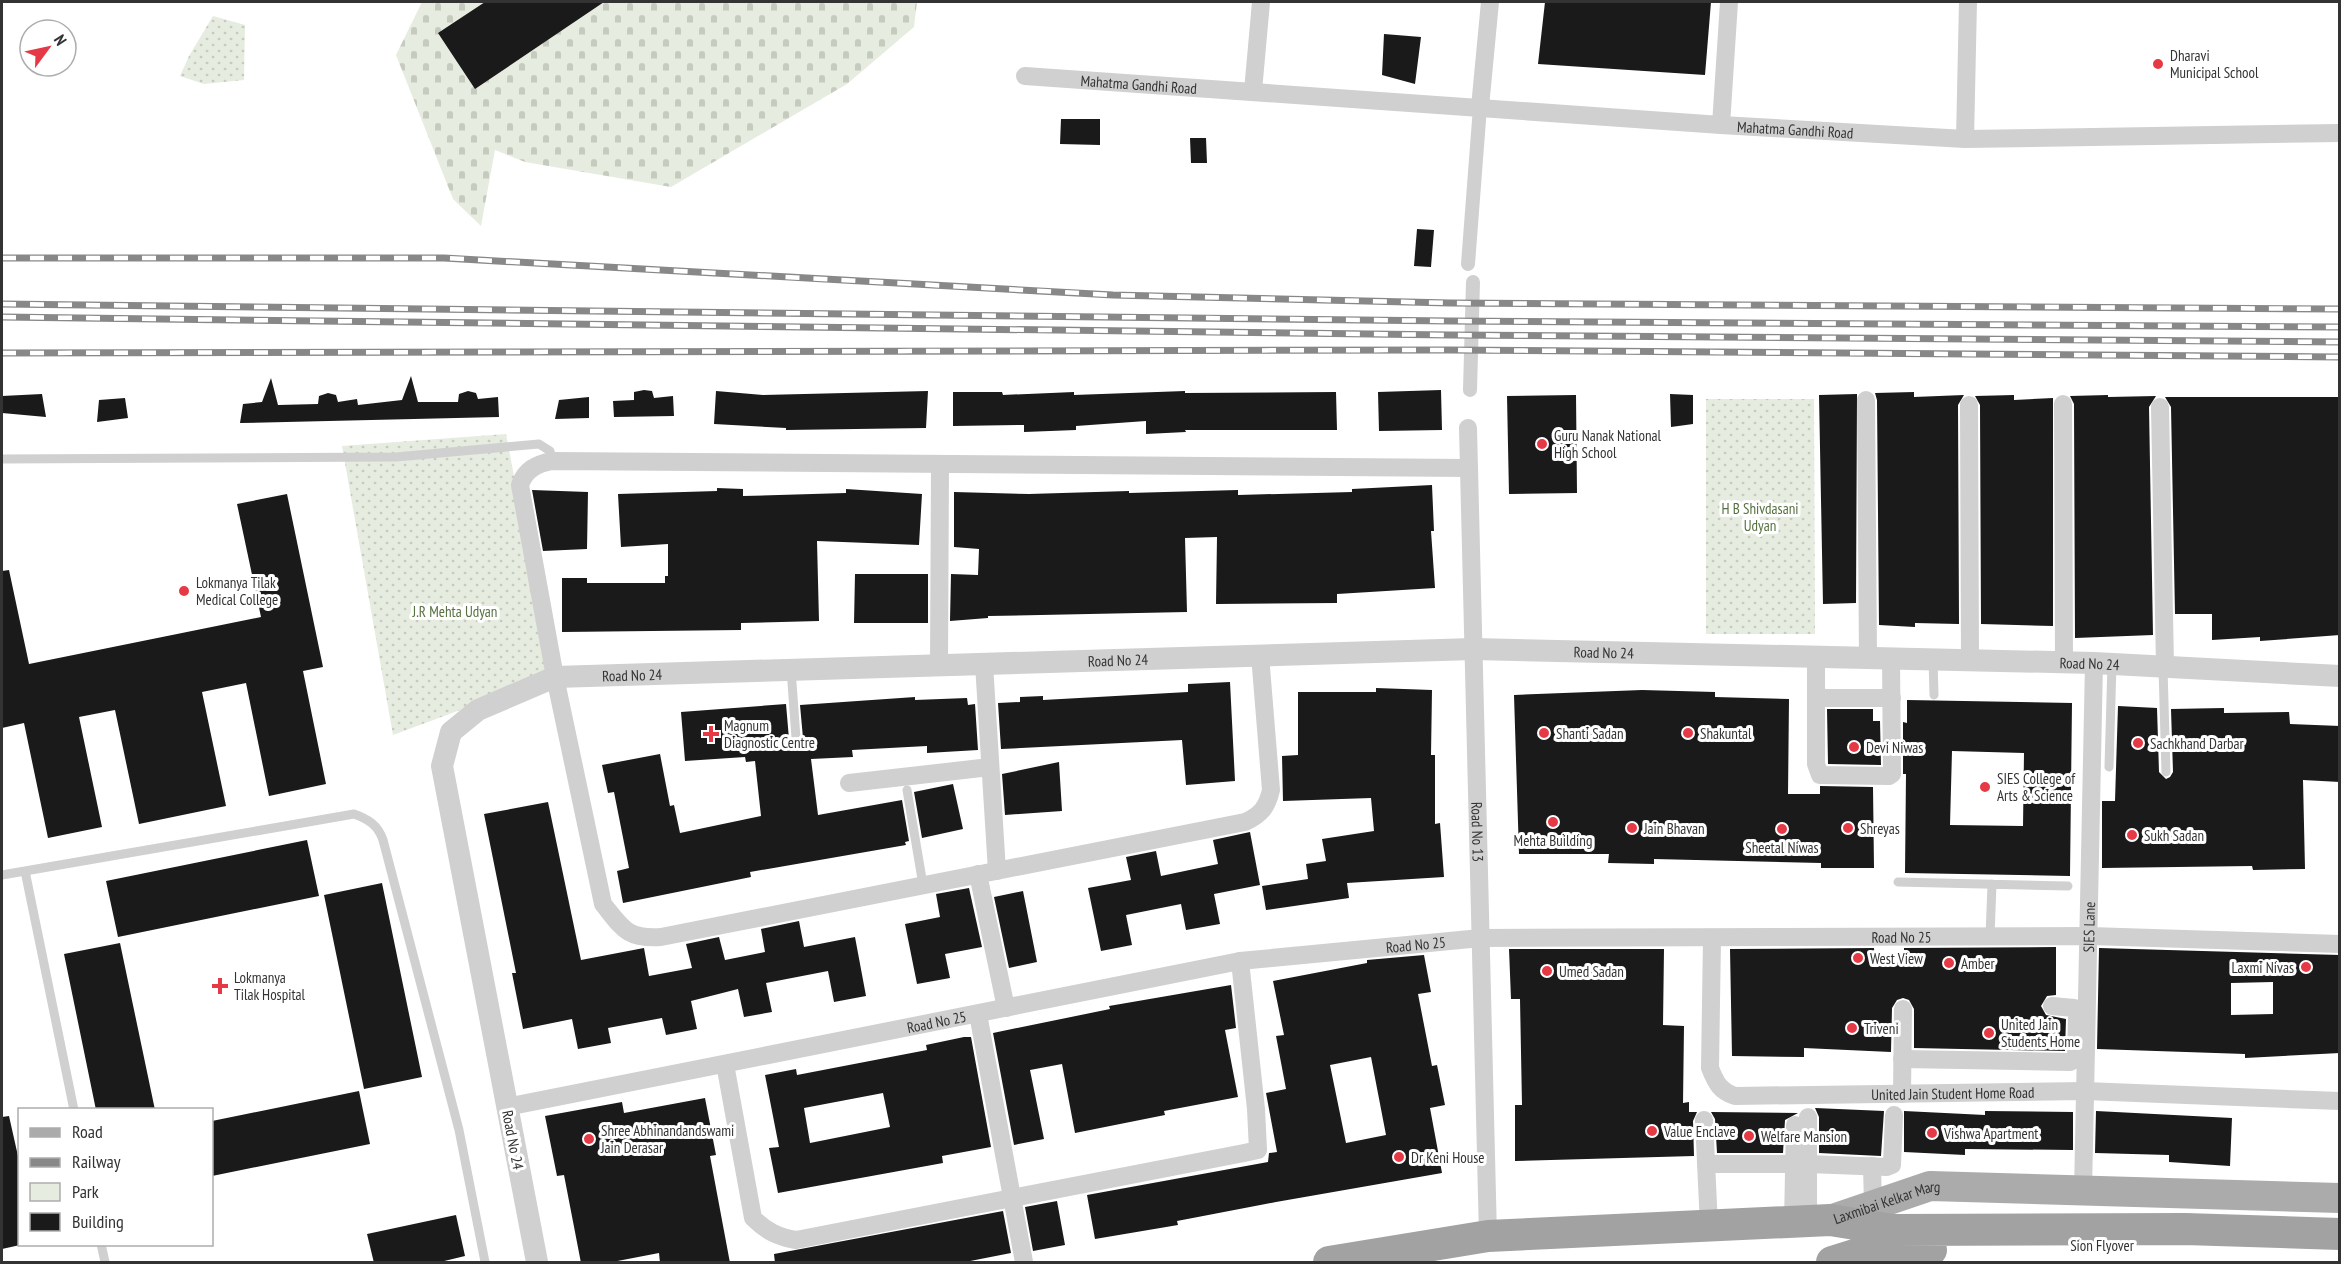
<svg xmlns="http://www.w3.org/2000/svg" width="2341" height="1264" viewBox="0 0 2341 1264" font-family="'PT Sans Narrow',sans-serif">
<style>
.green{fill:url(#green-dots)}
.cemetery{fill:url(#cemetery-stones)}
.building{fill:#1a1a1a;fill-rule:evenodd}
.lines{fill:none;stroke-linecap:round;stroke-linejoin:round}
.service{stroke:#d0d0d0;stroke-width:9}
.pedestrian{stroke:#d0d0d0;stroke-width:14}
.minor{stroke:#d0d0d0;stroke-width:18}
.tertiary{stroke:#d0d0d0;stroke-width:22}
.primary{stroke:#ababab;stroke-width:30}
.trunk{stroke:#a2a2a2;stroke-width:32}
.rail-casing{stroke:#888;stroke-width:7}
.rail{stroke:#fff;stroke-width:4.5;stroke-dasharray:14;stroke-linecap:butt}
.poi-dot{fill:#e63946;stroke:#fff;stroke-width:2}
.labels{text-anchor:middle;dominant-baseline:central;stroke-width:6;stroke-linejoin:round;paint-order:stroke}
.poi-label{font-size:15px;fill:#333;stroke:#fff;text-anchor:start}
.street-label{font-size:15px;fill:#333;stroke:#fff}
.park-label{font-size:15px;fill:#56703f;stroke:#fff}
</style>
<defs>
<pattern id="green-dots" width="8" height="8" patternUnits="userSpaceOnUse" patternTransform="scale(1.5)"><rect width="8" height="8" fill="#e6ecdf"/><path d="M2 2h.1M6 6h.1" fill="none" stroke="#c6cbc0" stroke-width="1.8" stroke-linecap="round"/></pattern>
<pattern id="cemetery-stones" width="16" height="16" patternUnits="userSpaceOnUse" patternTransform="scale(1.5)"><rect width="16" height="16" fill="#e6ecdf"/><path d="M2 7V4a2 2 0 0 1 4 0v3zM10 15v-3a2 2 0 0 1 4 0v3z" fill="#c6cbc0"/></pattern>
</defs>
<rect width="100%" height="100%" fill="#fff"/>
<path class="green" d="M213,16L245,25L244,80L204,84L180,76L189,56Z
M1706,399H1814L1815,634H1706Z
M506,434L552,676L393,735L342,446Z"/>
<path class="cemetery" d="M422,2H917L914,27L847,84L671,187L525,162L495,150L481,226L453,199L396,55Z"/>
<path class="building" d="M485,2H604L475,89L438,33Z
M1545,2H1711L1705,75L1538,64Z
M1384,34L1421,37L1415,84L1382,75Z
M1061,119H1100V145L1060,144Z
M1190,138H1206L1207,163H1191Z
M1417,229L1434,230L1431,267L1414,266Z
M411,376L418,402H458L459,394L468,391L476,393L478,399L498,397L499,417L240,423L243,404L262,402L271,378L278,405L318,404L319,396L328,393L336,395L338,402L357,399L358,405L402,400Z
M644,390L652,391L654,398L673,396L674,416L614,417L613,401L634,400V392Z
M1441,390L1442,430L1379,431L1378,392Z
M716,391L763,395L928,391L926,428L786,430V428L714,424Z
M1185,391V393L1336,392L1337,430H1185L1186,432L1146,434V421L1076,426V430L1024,432V425L953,426V392H1002L1003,395L1074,392V395Z
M1914,392V397L1964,395L1958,405L1959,624L1915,623V627L1879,625L1877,400L1875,393Z
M42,394L46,417L2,413V396Z
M1670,394L1693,395V424L1671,427Z
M1857,394L1856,603L1823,604L1819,395Z
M1576,395L1577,493L1509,494L1507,396Z
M2014,395V400L2053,398V626L1981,624L1980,405L1975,396Z
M2108,395V397L2156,396L2149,407L2153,635L2075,638L2074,404L2070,396Z
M589,397V418L555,419L559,400Z
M2165,397H2340V635L2260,641V637L2212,640V614H2175L2171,407Z
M125,398L128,418L97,422L99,400Z
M1432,485L1434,531H1431L1435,588L1337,594V603L1216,604L1217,537L1185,538L1187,612L988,616V618L950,621L951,574L978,575L979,549L954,547V492L1029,494L1129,491V493L1238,490V495L1352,492V489Z
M717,488L743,489V496L846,493V489L922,494L919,545L817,541L819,621L741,623V630L562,632V578H587V583H665V576H668V544L621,547L618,494L717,491Z
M532,490L588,492L587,549L543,551Z
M287,494L323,667L303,671L326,784L269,796L246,683L202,692L226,806L139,824L115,710L79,717L102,827L48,838L24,723L2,728V571L9,570L29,664L261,617L237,504Z
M855,574H928V623H854Z
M1230,682L1235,781L1186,785L1182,740L1001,749L998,703L1020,702V697L1043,696V700L1188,692V684Z
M1376,688L1432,690L1431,755H1435V824L1440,823L1444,877L1347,883L1349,898L1266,910L1262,886L1308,879L1306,864L1326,861L1322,839L1374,831L1371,798L1283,801L1282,756L1298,755V692H1376Z
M1642,690L1715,692V697L1789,699L1788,794H1820V786L1873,787L1874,868H1821V863L1654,859V864L1608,863L1609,854H1519L1514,695Z
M915,697V700L967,698L968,705L975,704L978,750L927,753V746L852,750L853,757L811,759L818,815L902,800L909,841L905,842L906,845L750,872L751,877L623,903L617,871L629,868L614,792L608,793L602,765L660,754L670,806L674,805L680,833L761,816L755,761L746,762L745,757L685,761L681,712L786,704L789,739L796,745L803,738L800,705Z
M1907,700L2072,703L2070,876L1905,873L1906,774H1903V722L1907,723ZM1952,751L2024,753L2023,826L1950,825Z
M2118,706L2157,708L2159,772L2166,779L2170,777L2173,772L2171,709L2224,708V713L2289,712L2290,724L2340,726V782L2303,780L2305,869L2253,870L2252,866L2102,868V801H2115Z
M1827,709H1873V721H1880L1881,765L1828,764Z
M1059,762L1062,811L1005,815L1002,774Z
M953,784L963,829L922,838L914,792Z
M548,802L581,960L644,948L649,976L692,968L686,944L719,937L725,960L765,952L761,929L799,921L804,947L855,937L866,996L834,1002L828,971L766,983L772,1012L744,1017L738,989L691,1001L697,1029L666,1035L662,1018L608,1028L611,1043L578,1049L572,1019L523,1029L512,973H516L484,814Z
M1250,832L1260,885L1214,894L1220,924L1186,930L1181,904L1126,915L1132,945L1101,951L1088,888L1131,880L1126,857L1156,851L1161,876L1218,864L1213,840Z
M307,840L319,896L118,937L106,881Z
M382,883L422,1077L364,1089L324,895Z
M969,888L982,947L945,954L950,978L917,984L905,924L940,917L936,894Z
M1023,891L1037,962L1009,968L994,897Z
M120,943L155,1110H96L64,954Z
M2056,947V995L2047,996L2041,1006L2046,1015L2066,1019L2065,1051L1914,1048V1009L1909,1000L1903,998L1897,1000L1892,1008L1891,1052L1804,1048V1057L1732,1056L1730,949L1874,948L1875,962H1904V948Z
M2099,948L2340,955V1053L2245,1058V1054L2097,1049ZM2273,982V1014L2231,1015V983Z
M1509,949H1664L1663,1025L1684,1026L1683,1103L1689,1102V1112H1697L1693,1121L1694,1156L1515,1161V1105H1522L1520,999H1511Z
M1424,955L1431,992L1418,994L1432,1066L1437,1065L1445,1105L1430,1108L1442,1173L1276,1202L1177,1221L1178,1225L1095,1239L1087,1195L1268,1162L1269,1153L1277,1152L1266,1093L1286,1089L1276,1036L1284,1035L1273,981L1367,963V960ZM1371,1057L1386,1135L1346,1143L1330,1065Z
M1231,985L1236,1028L1225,1030L1238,1097L1164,1111L1165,1115L1075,1133L1062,1064L1030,1070L1044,1139L1014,1145L993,1033L1110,1009L1109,1006Z
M964,1037H971L991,1147L942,1156L943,1163L778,1193L769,1148L779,1147L765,1075L796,1069L797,1075L927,1050L926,1045ZM883,1093L890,1127L810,1143L804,1108Z
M359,1091L370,1144L212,1176V1121Z
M705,1098L716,1155L710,1156L730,1263H660L659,1253L607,1263H581L564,1175L557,1176L545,1116L622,1102L624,1113Z
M1815,1108L1884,1111L1881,1156L1819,1153V1117Z
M1904,1111L1985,1115V1111L2073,1112V1150L1965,1149V1155L1904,1152Z
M2096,1111L2232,1118L2230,1166L2169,1162V1155L2095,1153Z
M1711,1112L1798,1113L1785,1120L1783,1153H1717L1715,1119Z
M9,1116L20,1165V1245L2,1249V1117Z
M1057,1201L1065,1245L1033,1251L1025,1207Z
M1003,1211L1011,1253L960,1263H775L774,1254Z
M456,1215L465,1256L436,1263H374L367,1234Z"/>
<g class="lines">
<path class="service" d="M2,459L396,457L539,444L550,451L552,461
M1933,659L1934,695
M2163,668L2166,772
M791,669L796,738
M2109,767L2112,664
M907,790L923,885
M2,875L25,871
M1898,882L2068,886
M1990,936L1992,884
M74,1110L25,871L354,814C368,819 378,825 383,840L459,1130L485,1262
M101,1244L105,1262"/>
<path class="pedestrian" d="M1468,264L1480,107
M1470,390L1473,282"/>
<g class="minor">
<path id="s1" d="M1025,76L1721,125L1965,139L2340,133"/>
<path d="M1253,91L1261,2"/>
<path d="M1480,107L1490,2"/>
<path d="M1721,125L1729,2"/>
<path d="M1965,139L1968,2"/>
<path d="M1866,400L1868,658"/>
<path d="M2063,404L2064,662"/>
<path d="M1969,405L1970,660"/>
<path d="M2160,407L2165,666"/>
<path id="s2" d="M1468,428L1488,1236"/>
<path d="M1260,655L1271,790C1267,807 1261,815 1245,822L661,937C627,939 623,929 603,904L555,677L520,485C525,470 536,464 552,461L1469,468"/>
<path d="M1816,656V764L1820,775L1889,776L1892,774L1891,658"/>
<path d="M984,664L997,871"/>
<path d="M939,665L940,464"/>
<path d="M1816,698H1892"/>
<path d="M849,783L990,767"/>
<path d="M978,874L1006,1008"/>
<path id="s3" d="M1712,938L1710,1068C1716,1083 1720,1091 1735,1096L2085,1091L2340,1101"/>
<path d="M978,1014L1024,1262"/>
<path d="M1902,1059L2070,1062L2076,1059L2077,1014L2074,1008L2052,1006"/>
<path d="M725,1064L753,1218C766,1231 778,1237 796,1240L1244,1153L1258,1150L1256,1109L1240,961"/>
<path d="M1902,1094L1903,1009"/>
<path id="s4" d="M507,1107L1240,961L1481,938L2090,936L2340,944"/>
<path d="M1808,1117V1221"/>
<path d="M1704,1120L1709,1226"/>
<path d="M1706,1164H1794"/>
<path d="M1808,1164L1887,1167L1892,1165L1894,1115"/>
<path d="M1872,1166L1873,1205"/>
<path id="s5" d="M2083,1191L2094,663"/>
<path d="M1793,1222L1795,1125"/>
</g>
<path class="tertiary" id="s6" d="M537,1262L442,766L451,732L478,710L555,677L1473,649L2094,663L2340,676"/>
<path class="primary" id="s7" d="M1830,1220L1930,1186L2340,1198"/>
<path class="trunk" d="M1329,1262L1488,1236L1830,1220L1893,1230L2185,1229L2340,1234
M1832,1262L1864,1252L1931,1250"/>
<g class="rail-casing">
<path id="rail" d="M2,258H444L1113,295L1450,303L2340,309
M2,304L1451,321L2340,327
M2,317L1450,335L2340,342
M2,353L1448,350L2340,357"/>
</g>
<use href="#rail" class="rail"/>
</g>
<g class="poi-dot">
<circle cx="2158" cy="64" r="6"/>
<circle cx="1542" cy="444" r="6"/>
<circle cx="184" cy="591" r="6"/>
<circle cx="1544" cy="733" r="6"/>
<circle cx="1688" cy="733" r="6"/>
<path d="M708 725h6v6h6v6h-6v6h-6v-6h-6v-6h6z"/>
<circle cx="2138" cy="743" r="6"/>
<circle cx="1854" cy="747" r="6"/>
<circle cx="1985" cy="787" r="6"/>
<circle cx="1553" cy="822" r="6"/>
<circle cx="1632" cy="828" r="6"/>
<circle cx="1848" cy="828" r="6"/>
<circle cx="1782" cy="829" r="6"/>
<circle cx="2132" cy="835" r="6"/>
<circle cx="1858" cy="958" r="6"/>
<circle cx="1949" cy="963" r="6"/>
<circle cx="2306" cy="967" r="6"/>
<circle cx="1547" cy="971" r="6"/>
<path d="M217 977h6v6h6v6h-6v6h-6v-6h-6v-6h6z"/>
<circle cx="1852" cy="1028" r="6"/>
<circle cx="1989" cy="1033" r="6"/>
<circle cx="1652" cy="1131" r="6"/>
<circle cx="1932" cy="1133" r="6"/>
<circle cx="1749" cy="1136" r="6"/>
<circle cx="589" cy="1139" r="6"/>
<circle cx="1399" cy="1157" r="6"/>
</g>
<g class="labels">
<g class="poi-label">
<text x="2170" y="55">Dharavi<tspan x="2170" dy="17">Municipal School</tspan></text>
<text x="1554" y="435">Guru Nanak National<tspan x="1554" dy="17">High School</tspan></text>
<text x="196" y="582">Lokmanya Tilak<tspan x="196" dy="17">Medical College</tspan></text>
<text x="724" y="725">Magnum<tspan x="724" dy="17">Diagnostic Centre</tspan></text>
<text x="1556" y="733">Shanti Sadan</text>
<text x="1700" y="733">Shakuntal</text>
<text x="2150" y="743">Sachkhand Darbar</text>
<text x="1866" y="747">Devi Niwas</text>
<text x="1997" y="778">SIES College of<tspan x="1997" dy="17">Arts &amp; Science</tspan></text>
<text x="1644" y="828">Jain Bhavan</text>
<text x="1860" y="828">Shreyas</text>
<text x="2144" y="835">Sukh Sadan</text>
<text x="1553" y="840" text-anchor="middle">Mehta Building</text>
<text x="1782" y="847" text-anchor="middle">Sheetal Niwas</text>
<text x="1870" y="958">West View</text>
<text x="1961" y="963">Amber</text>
<text x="2294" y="967" text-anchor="end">Laxmi Nivas</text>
<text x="1559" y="971">Umed Sadan</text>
<text x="234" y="977">Lokmanya<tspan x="234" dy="17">Tilak Hospital</tspan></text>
<text x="2001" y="1024">United Jain<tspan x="2001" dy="17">Students Home</tspan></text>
<text x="1864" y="1028">Triveni</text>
<text x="601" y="1130">Shree Abhinandandswami<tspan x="601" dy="17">Jain Derasar</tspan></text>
<text x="1664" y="1131">Value Enclave</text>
<text x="1944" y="1133">Vishwa Apartment</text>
<text x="1761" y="1136">Welfare Mansion</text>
<text x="1411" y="1157">Dr Keni House</text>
</g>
<g class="street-label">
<text stroke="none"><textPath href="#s1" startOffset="114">Mahatma Gandhi Road</textPath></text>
<text stroke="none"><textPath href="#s1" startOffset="772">Mahatma Gandhi Road</textPath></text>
<text stroke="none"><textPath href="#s6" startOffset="1708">Road No 24</textPath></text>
<text stroke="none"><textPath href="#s6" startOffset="1222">Road No 24</textPath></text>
<text stroke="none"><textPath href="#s6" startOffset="2194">Road No 24</textPath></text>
<text stroke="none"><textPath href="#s6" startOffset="736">Road No 24</textPath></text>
<text stroke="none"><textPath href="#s2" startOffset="404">Road No 13</textPath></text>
<text stroke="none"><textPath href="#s5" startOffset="264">SIES Lane</textPath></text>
<text stroke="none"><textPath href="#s4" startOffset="1410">Road No 25</textPath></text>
<text stroke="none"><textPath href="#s4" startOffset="924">Road No 25</textPath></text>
<text stroke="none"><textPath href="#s4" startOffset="438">Road No 25</textPath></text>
<text stroke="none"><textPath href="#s3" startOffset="387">United Jain Student Home Road</textPath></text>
<text transform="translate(513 1140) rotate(79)">Road No 24</text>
<text stroke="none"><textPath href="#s7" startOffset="60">Laxmibai Kelkar Marg</textPath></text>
<text x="2102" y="1245">Sion Flyover</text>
</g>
<g class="park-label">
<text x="1760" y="508">H B Shivdasani<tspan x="1760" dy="17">Udyan</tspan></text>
<text x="455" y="611">J.R Mehta Udyan</text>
</g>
</g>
<rect width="2341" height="1264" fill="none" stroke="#333333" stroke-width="6"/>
<rect x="18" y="1108" width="195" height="138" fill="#ffffff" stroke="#adadad" stroke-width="1.5"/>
<rect x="30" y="1128" width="30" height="9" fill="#ababab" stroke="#adadad" stroke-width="1.5"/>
<text x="72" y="1138" font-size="18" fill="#333333">Road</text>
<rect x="30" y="1158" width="30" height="9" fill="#888888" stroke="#adadad" stroke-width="1.5"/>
<text x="72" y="1168" font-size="18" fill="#333333">Railway</text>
<rect x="30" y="1183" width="30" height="18" fill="#e6ecdf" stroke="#adadad" stroke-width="1.5"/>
<text x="72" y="1198" font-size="18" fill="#333333">Park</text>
<rect x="30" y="1213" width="30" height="18" fill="#1a1a1a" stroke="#adadad" stroke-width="1.5"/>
<text x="72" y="1228" font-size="18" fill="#333333">Building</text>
<g transform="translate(48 48) rotate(57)"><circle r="28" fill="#ffffff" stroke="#adadad" stroke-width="1.5"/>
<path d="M0-4.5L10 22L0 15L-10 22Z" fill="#e63946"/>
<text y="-9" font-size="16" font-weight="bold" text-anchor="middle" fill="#333333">N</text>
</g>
</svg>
